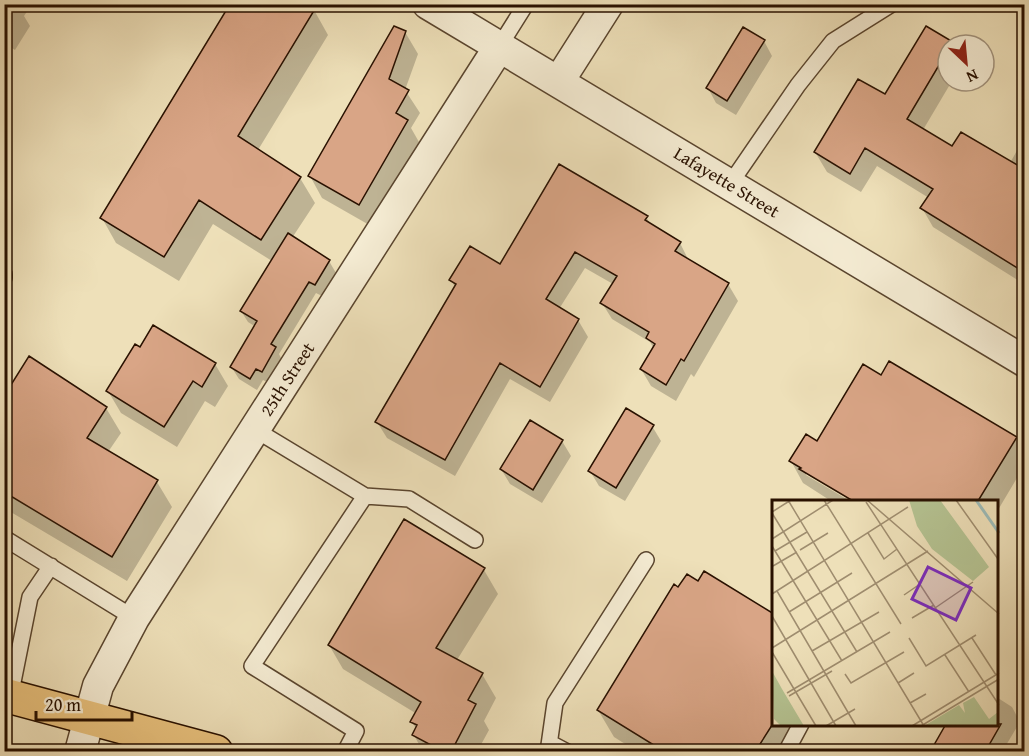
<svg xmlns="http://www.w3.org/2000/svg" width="1029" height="756" viewBox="0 0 1029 756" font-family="'Gentium Book Plus',serif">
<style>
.shadow{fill:#0003}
.building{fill:#d9a586;stroke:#291100;stroke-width:1.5}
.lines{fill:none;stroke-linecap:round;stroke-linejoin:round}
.service-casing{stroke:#5a452e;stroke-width:18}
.minor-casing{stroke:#5a452e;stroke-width:33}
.trunk-casing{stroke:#291100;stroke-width:36}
.service{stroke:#f4ebd2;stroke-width:15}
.minor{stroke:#f4ebd2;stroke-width:30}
.trunk{stroke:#e7c07c;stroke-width:33}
.labels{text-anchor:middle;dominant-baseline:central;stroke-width:4.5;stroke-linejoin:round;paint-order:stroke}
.street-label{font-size:18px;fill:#291100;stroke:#f4ebd2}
.inset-river{fill:none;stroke:#9cbbb8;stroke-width:3}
.inset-road{fill:none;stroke:#9f8d6f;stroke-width:1.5}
.view{fill:#7b2cbf;fill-opacity:0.15;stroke:#7b2cbf;stroke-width:3}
.inset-edge{fill:none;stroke:#291100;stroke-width:3}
</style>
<rect width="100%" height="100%" fill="#eee0b9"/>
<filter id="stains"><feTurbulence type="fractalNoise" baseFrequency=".00333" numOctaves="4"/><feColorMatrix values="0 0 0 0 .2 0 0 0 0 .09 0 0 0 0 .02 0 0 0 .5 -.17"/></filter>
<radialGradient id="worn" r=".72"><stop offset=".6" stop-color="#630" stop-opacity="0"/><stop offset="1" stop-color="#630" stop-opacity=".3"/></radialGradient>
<path class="shadow" d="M4,4H29L30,7L24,16L30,26L15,50L4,43Z
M314,10L328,35L258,150L300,178L315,203L292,238L329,261L336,273L322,296L316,293L279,354L282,360L269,383L263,380L257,390L239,379L232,368L256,327L248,322L241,311L272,261L213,224L179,281L116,243L102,218Z
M926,28L953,45H948V81H952L923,130L953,148L1010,163L1024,138V284L933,227L922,208L929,198L877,166L861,192L827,172L815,152L885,96Z
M405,32L418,54L405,90L420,113L411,128L419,142L371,226L322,198L310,176Z
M764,41L772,56L736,115L716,103L708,88Z
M646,217L652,226L680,243L689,261L728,284L738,301L694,377L691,374L676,401L651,386L641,369L654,349L650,342L612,319L602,303L613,284L585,268L559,309L578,320L588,337L550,402L510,379L455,476L387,438L377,422L455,287L451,280L500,266Z
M215,364L228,386L215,407L205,401L177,447L121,413L108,391Z
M882,377L1016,438L1024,453V466L998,510V501H856L806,472V475L850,501H831L803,483L791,461L817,443Z
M4,399L106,408L121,433L108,452L157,482L172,507L127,581L4,508Z
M652,426L661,441L625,501L599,486L590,471Z
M562,441L571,456L542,503L510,484L501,469Z
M484,570L498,594L457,660L482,674L496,698L484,721L489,730L477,752H423L414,735L417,730L412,722L417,714L343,669L329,645Z
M699,583L774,616V724H804L787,752H638L614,737L598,710L679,589Z
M998,698L1012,707L1020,722L1002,752H941L998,724Z"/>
<path class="building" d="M230,4H318L238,136L301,177L261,240L199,200L164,257L100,218Z
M394,26L406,31L389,79L409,90L396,113L408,120L359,205L308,176Z
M926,26L953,42L951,45H948V50L907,119L952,146L961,132L1024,169V272L920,208L933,189L865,148L850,174L814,152L858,79L885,94Z
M743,27L765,40L727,101L706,88Z
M559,164L648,216L645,220L681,242L675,251L729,283L684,361L681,359L666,385L640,369L655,344L646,338L649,332L600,303L617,276L575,252L546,299L579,319L540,387L500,363L445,460L375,422L456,284L449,280L470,246L500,264Z
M288,233L330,260L315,285L309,282L271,344L276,347L262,372L256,369L250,379L230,367L257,321L240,311Z
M153,325L216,363L202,387L193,381L164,427L106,391L135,344L140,347Z
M29,356L107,407L87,438L158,480L112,557L4,492V396Z
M889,361L1017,437L978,501H853L799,469L801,468L789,461L806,434L817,441L863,364L881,375Z
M626,408L654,425L616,488L588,471Z
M530,420L563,440L533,490L500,469Z
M404,519L485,568L436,648L483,673L468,700L476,704L451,752H444L412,735L417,725L410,722L421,702L328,645Z
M704,571L774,614V722L755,752H665L597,710L674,584L678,587L687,574L698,581Z
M946,724H1001L985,752H930Z"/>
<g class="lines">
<g class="service-casing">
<path id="service" d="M499,47L526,4
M730,184L798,85L833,41L892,4
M4,274V278
M254,429L365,496L252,666L356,731L345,752
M365,496L409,499L475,540
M4,538L134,618
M10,697L30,597L51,566
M550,743L567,752
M548,752L555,703L646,560
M786,752L801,724"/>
</g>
<g class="minor-casing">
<path id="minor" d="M428,4L1024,361
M559,81L608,4
M80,752L98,686L134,618L499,47"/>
</g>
<g class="trunk-casing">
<path id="trunk" d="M4,695L216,752"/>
</g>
<use href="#service" class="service"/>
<use href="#minor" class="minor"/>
<use href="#trunk" class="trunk"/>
</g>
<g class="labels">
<g class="street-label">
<text transform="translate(727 182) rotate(31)">Lafayette Street</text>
<text transform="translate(287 379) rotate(-57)">25th Street</text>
</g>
</g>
<g transform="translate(772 500)">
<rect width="226" height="226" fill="#eee0b9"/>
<path d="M137,0H168L217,67L201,81L160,49L145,26ZM0,171L10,189L32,226H9L2,219ZM202,197L217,219L226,212V226H152L187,205L193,213L191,203Z" fill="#b5c392"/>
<path class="inset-river" d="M204,0L227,33"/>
<path class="inset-road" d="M16,0L152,226M52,0L129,124M95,0L227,114M184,0L226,59M94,2L227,205M0,12L19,0M0,13L85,152M96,33L112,59L125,49M0,39L61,0M0,46L70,161M28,50L56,33M3,51L35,32M1,66L25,52M5,91L84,226M0,94L136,7M132,95L148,84M163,108L201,82M17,112L80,73M0,116L64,226M140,118L162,105M137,138L154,166L204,135M200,138L224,175M0,148L156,51M40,151L107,112M0,152L44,226M173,155L197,192M73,174L79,183L132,152M126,183L142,173M15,193L118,132M17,196L60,171M138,203L154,194M54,226L83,209M140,226L227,173M149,226L227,179"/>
<path class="view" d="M156,67L199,88L184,120L140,99Z"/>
<rect width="226" height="226" class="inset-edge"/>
</g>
<rect width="1029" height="756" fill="none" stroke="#eee0b9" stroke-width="24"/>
<rect x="6" y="6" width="1017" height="744" fill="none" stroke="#291100" stroke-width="3"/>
<rect x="12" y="12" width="1005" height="732" fill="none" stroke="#291100" stroke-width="1.5"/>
<g transform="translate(966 63) rotate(154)"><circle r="28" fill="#f4ebd2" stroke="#a3947e" stroke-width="1.5"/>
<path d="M0-4.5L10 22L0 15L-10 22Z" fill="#8f2418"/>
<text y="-9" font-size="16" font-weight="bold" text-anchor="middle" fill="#291100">N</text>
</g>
<path d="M36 711v9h96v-9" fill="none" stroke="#291100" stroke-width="3"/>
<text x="45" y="711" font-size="18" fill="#291100" stroke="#f4ebd2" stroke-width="4.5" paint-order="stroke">20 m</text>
<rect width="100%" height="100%" filter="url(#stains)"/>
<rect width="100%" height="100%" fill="url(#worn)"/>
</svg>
